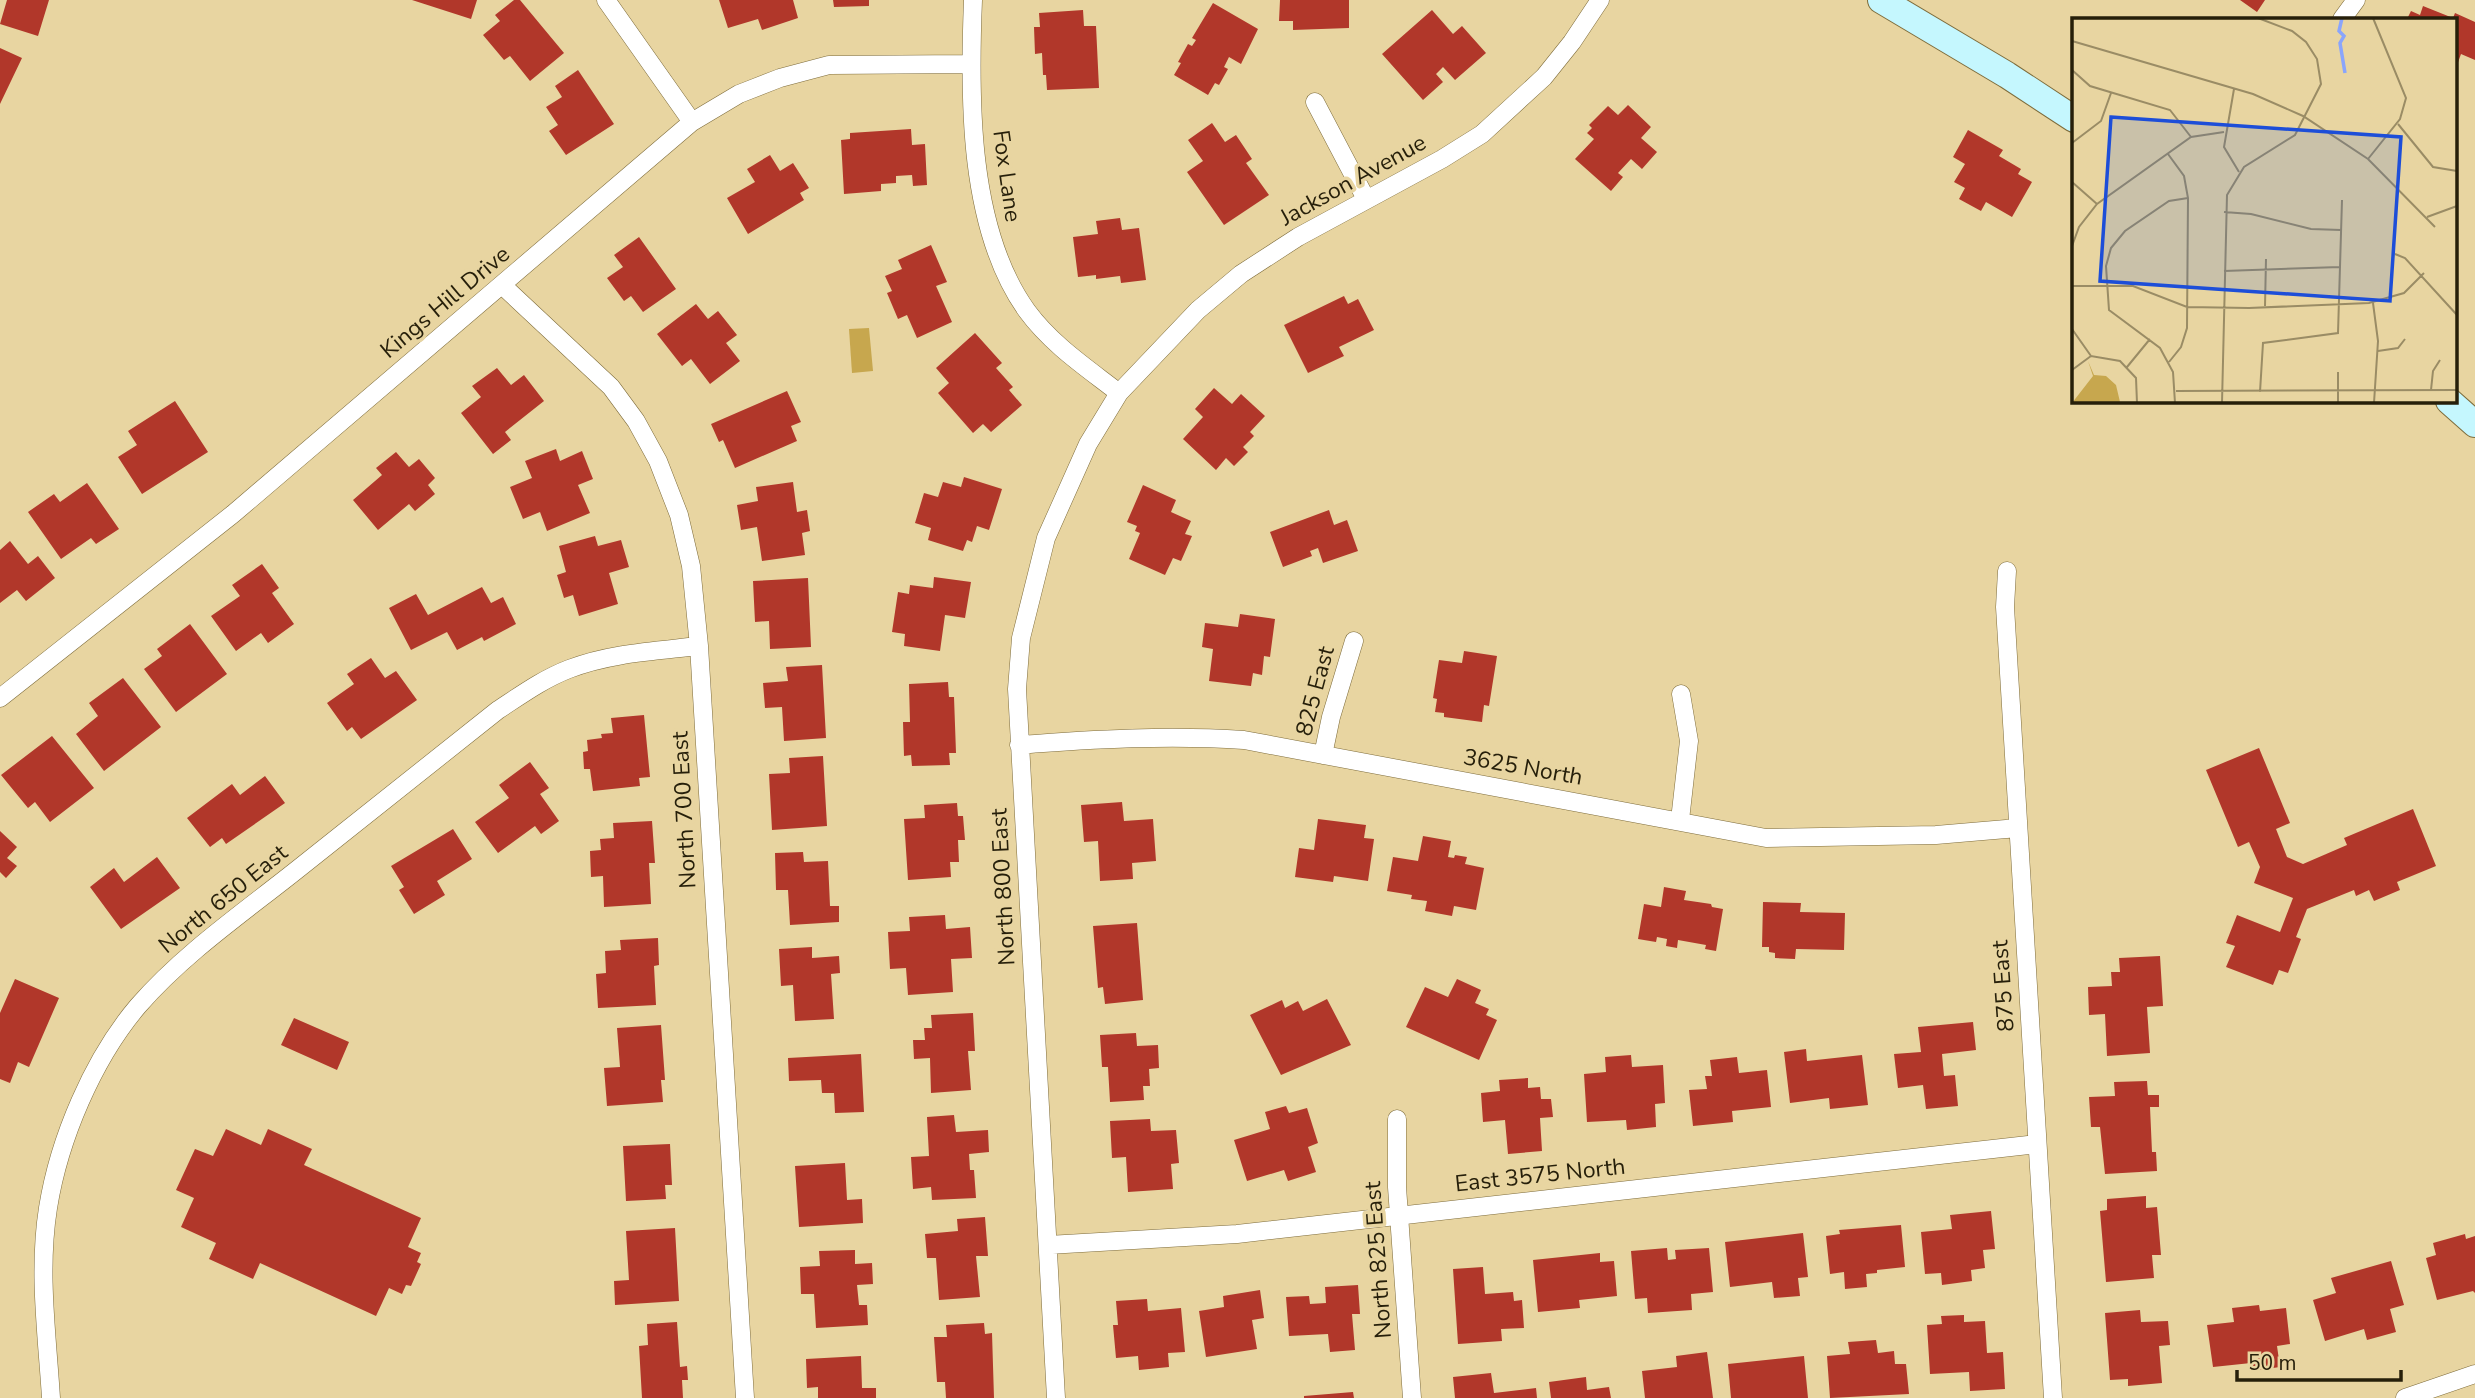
<svg xmlns="http://www.w3.org/2000/svg" width="2475" height="1398" viewBox="0 0 2475 1398" font-family="'Nunito Sans',sans-serif">
<style>
.green{fill:#c7a74e}
.building{fill:#b1372a}
.lines{fill:none;stroke-linecap:round;stroke-linejoin:round}
.street-casing{stroke:#7e6c3b;stroke-width:19}
.secondary-casing{stroke:#7e6c3b;stroke-width:28}
.street{stroke:#fff;stroke-width:18}
.secondary{stroke:#c5f7fe;stroke-width:26}
.labels{text-anchor:middle;dominant-baseline:central;stroke-width:7;stroke-linejoin:round;paint-order:stroke}
.street-label{font-size:23px;fill:#261f0a;stroke:#e8d5a1}
.inset-river{fill:none;stroke:#8aa5fb;stroke-width:3.5}
.inset-road{fill:none;stroke:#9a8c65;stroke-width:2}
.view{fill:#1d4ed8;fill-opacity:0.15;stroke:#1d4ed8;stroke-width:3.5}
.inset-edge{fill:none;stroke:#261f0a;stroke-width:3.5}
</style>
<rect width="100%" height="100%" fill="#e8d5a1"/>
<path class="green" d="M869,328L873,371L852,373L849,329Z"/>
<path class="building" d="M7,0H49L38,36L0,24Z
M412,0H477L471,19Z
M514,0H520L564,53L530,81L510,56L504,60L483,35L500,21L495,15Z
M719,0H793L798,18L762,30L758,19L728,28Z
M833,0H869V6L834,7Z
M1280,0H1349V28L1293,30V21H1279Z
M2240,0H2265L2257,12Z
M1213,3L1258,29L1241,64L1229,57L1224,67L1228,69L1219,85L1215,83L1208,95L1174,75L1181,63L1178,62L1188,44L1192,46L1196,40L1192,38Z
M2423,6L2453,18L2455,13L2475,22V60L2461,54L2456,68V19H2407L2411,11L2420,15Z
M1083,10L1084,26H1096L1099,88L1047,90L1046,75H1043L1042,53L1035,54L1034,27H1040L1039,13Z
M1432,10L1453,34L1462,26L1486,53L1455,80L1443,67L1436,74L1443,82L1423,100L1382,54Z
M0,48L22,58L0,104Z
M578,70L614,124L566,155L549,131L558,125L546,107L562,97L555,86Z
M1628,105L1651,127L1641,138L1657,152L1642,169L1631,159L1618,173L1623,177L1611,191L1575,159L1594,139L1587,133L1592,128L1589,125L1608,106L1618,115Z
M1212,123L1225,142L1236,135L1252,159L1246,163L1269,195L1224,225L1187,172L1203,161L1188,140Z
M911,129L912,145L925,144L927,185L913,186L912,175L896,176V183L881,184V191L844,194L841,140L850,139V133Z
M1968,130L2003,150L1999,156L2021,169L2018,174L2032,182L2012,217L1986,202L1981,211L1959,199L1965,188L1954,182L1965,164L1953,157Z
M770,155L780,171L793,163L809,188L800,193L804,200L748,234L727,198L755,182L747,169Z
M1120,218L1122,230L1139,228L1146,280L1121,283L1120,276L1096,279V275L1078,277L1073,237L1098,234L1096,221Z
M639,237L676,289L643,312L631,296L624,301L607,278L623,267L614,255Z
M931,245L947,282L936,286L952,322L917,338L907,315L898,319L887,293L892,291L885,276L902,269L898,260Z
M1344,296L1348,304L1358,299L1374,330L1339,347L1344,356L1308,373L1284,325Z
M696,304L708,319L718,311L737,335L726,343L740,361L710,384L691,359L682,366L657,334Z
M975,333L1002,363L996,368L1013,387L1009,390L1022,405L991,432L983,424L973,433L938,393L949,383L936,368Z
M497,368L511,385L524,375L544,401L505,432L511,440L493,454L461,413L481,397L472,386Z
M1214,388L1232,404L1241,394L1265,416L1250,432L1254,436L1243,447L1248,452L1234,466L1226,458L1216,470L1183,439L1203,417L1195,409Z
M787,391L801,422L791,426L797,441L735,468L723,440L719,442L711,424Z
M175,401L208,452L142,494L118,457L137,445L128,431Z
M556,449L560,461L582,451L593,479L578,485L590,513L547,531L540,512L523,519L510,487L532,478L525,461Z
M396,452L409,467L419,459L435,478L428,485L435,494L415,511L409,504L378,530L353,500L382,475L376,468Z
M964,477L1002,489L989,530L977,526L972,542L967,540L963,551L928,540L931,528L915,523L924,493L938,497L943,482L961,487Z
M793,482L797,512L807,510L810,531L802,533L805,555L762,561L757,527L741,530L737,505L758,501L756,487Z
M87,483L119,529L96,544L91,538L61,559L28,512L54,494L60,502Z
M1143,485L1176,500L1171,512L1191,521L1185,534L1192,536L1181,561L1173,558L1165,575L1129,559L1140,533L1135,531L1137,526L1127,522Z
M1329,510L1334,525L1347,520L1358,551L1323,563L1318,548L1310,551L1312,556L1283,567L1270,532Z
M595,536L598,546L621,540L629,567L609,573L618,604L579,616L573,595L564,598L557,575L566,572L559,546Z
M10,541L28,564L38,556L55,578L26,601L17,590L0,603V550Z
M262,564L279,588L272,593L294,624L268,643L261,633L236,651L211,616L240,596L232,585Z
M934,577L971,582L965,618L945,615L940,651L904,646L905,634L892,632L898,592L909,594L910,585L933,588Z
M808,578L811,647L770,649L769,621L755,622L753,581Z
M482,587L491,603L503,597L516,624L484,641L482,637L457,650L447,632L411,650L389,608L416,594L428,615Z
M1240,614L1275,619L1270,657L1264,656L1262,675L1253,673L1251,686L1209,681L1213,649L1202,647L1205,623L1238,627Z
M190,624L227,674L176,712L144,669L162,656L157,649Z
M1464,651L1497,656L1489,706L1484,705L1482,722L1444,717V713L1435,712L1437,699L1433,698L1439,660L1462,663Z
M371,658L385,678L396,671L417,700L361,739L352,727L347,731L327,703L354,684L347,674Z
M822,665L826,738L784,741L782,707L765,708L763,683L788,681L786,667Z
M123,678L161,727L104,771L76,734L98,716L89,703Z
M948,682L949,697H954L956,753H949L950,765L912,766L911,755L904,756L903,722H910L909,684Z
M644,715L650,777L639,778L640,786L593,791L590,769H584L583,752L588,751L587,740L602,738L601,734L613,733L611,718Z
M52,736L94,788L50,822L35,802L28,808L1,775Z
M2259,748L2290,823L2276,829L2287,857L2303,864L2347,845L2344,838L2413,809L2436,866L2397,882L2400,890L2374,901L2369,890L2356,896L2354,890L2307,909L2296,937L2301,939L2288,973L2279,970L2273,985L2226,967L2235,946L2226,943L2237,915L2280,932L2293,898L2254,883L2260,867L2249,842L2238,847L2206,770Z
M823,756L827,826L772,830L769,774L790,773L789,758Z
M530,762L549,788L540,794L559,821L541,834L535,826L498,853L475,822L509,798L499,785Z
M265,776L285,803L226,844L222,838L210,847L187,818L232,784L240,795Z
M1122,802L1124,821L1153,819L1156,861L1132,863L1133,879L1100,881L1098,841L1084,842L1081,805Z
M957,803L958,816H963L965,840H958L959,862H950L951,877L908,880L904,819L925,818L924,805Z
M1318,819L1366,825L1364,838L1374,839L1368,881L1334,876L1333,882L1295,877L1299,848L1314,850Z
M652,821L655,863H649L651,904L604,907L603,876L591,877L590,851L601,850L600,839L614,838L613,823Z
M453,829L472,859L437,881L445,895L414,914L399,890L404,887L391,866Z
M0,831L17,847L7,858L17,866L6,878L0,872Z
M1423,836L1451,841L1448,857L1454,858L1455,855L1467,857L1465,864L1484,868L1476,910L1454,906L1452,916L1425,911L1427,901L1411,899L1412,895L1387,891L1393,857L1418,861Z
M803,852L804,862L828,861L830,906H839V922L790,925L788,890H776L775,853Z
M157,857L180,888L121,929L90,887L114,868L124,882Z
M1664,887L1686,891L1684,900L1711,904L1712,907L1723,909L1716,951L1705,949L1706,945L1678,940L1677,948L1666,946L1667,939L1657,937L1656,942L1638,939L1644,904L1661,907Z
M1763,902L1801,903L1800,912L1845,913L1844,950L1796,949L1795,959L1775,958V953L1769,952V947H1762Z
M945,915L946,929L970,927L972,958L951,959L953,992L908,995L906,968L890,969L888,932L910,931L909,917Z
M1137,923L1143,1000L1105,1004L1103,987L1098,988L1093,926Z
M658,938L659,965L654,966L656,1005L598,1008L596,974L606,973L605,951L621,950L620,940Z
M812,947V958L839,956L840,973L831,974L834,1019L795,1021L793,985L781,986L779,949Z
M2160,956L2163,1006L2147,1007L2150,1053L2107,1056L2105,1014L2089,1015L2088,987L2112,986L2111,972H2120L2119,958Z
M15,979L59,998L29,1067L18,1062L10,1083L0,1079V1013Z
M1457,979L1481,990L1475,1003L1489,1009L1486,1015L1497,1020L1479,1060L1406,1027L1425,987L1448,997Z
M1327,999L1351,1045L1281,1075L1250,1015L1282,1000L1285,1008L1298,1001L1303,1011Z
M973,1013L975,1051H968L971,1090L931,1093L930,1058L914,1059L913,1040H925L924,1028H932L931,1015Z
M294,1018L349,1042L337,1070L281,1045Z
M1973,1022L1976,1050L1942,1054L1944,1076L1955,1075L1958,1106L1926,1109L1923,1085L1898,1088L1894,1054L1921,1052L1918,1027Z
M661,1025L665,1080H661L663,1102L607,1106L604,1068L620,1067L617,1028Z
M1136,1033L1137,1046L1158,1045L1159,1068L1149,1069L1150,1086H1143L1144,1100L1110,1102L1108,1067H1102L1100,1035Z
M1806,1049L1807,1061L1862,1055L1868,1105L1830,1109L1829,1098L1790,1103L1784,1052Z
M861,1054L864,1112L835,1113L834,1093H822L821,1080L789,1081L788,1058Z
M1631,1055L1632,1067L1663,1065L1665,1103L1655,1104L1656,1127L1627,1130L1626,1120L1587,1122L1584,1074L1606,1072L1605,1057Z
M1737,1057L1739,1073L1767,1070L1771,1107L1732,1111L1733,1122L1693,1126L1689,1090L1707,1089L1705,1076H1712L1710,1060Z
M1528,1078V1088L1540,1087L1541,1099H1551L1553,1117L1540,1118L1542,1151L1508,1154L1505,1120L1483,1122L1481,1093L1500,1091L1499,1080Z
M2147,1081L2148,1095H2159V1107H2150L2152,1152H2156L2157,1171L2105,1174L2100,1127H2091L2089,1097L2115,1096L2114,1082Z
M1286,1106L1289,1113L1307,1108L1318,1143L1308,1147L1316,1172L1288,1181L1284,1170L1247,1181L1234,1140L1270,1129L1265,1112Z
M954,1115L956,1132L988,1130L989,1152L969,1154L970,1170H974L976,1198L932,1200L931,1187L913,1189L911,1157L929,1156L927,1117Z
M1150,1119L1151,1131L1176,1130L1179,1163L1171,1164L1173,1189L1128,1192L1126,1157L1112,1158L1110,1121Z
M226,1129L261,1145L268,1129L312,1149L304,1165L421,1218L408,1247L421,1253L417,1262L421,1264L411,1286L406,1285L402,1294L389,1288L376,1316L260,1263L253,1279L209,1259L216,1243L181,1227L194,1198L176,1190L195,1149L213,1156Z
M670,1144L672,1185H665L666,1199L626,1201L623,1146Z
M845,1163L847,1200L862,1199L863,1223L799,1227L795,1166Z
M2146,1196V1208L2157,1207L2161,1255H2152L2154,1278L2106,1282L2100,1211L2107,1210V1199Z
M1991,1211L1995,1249L1983,1250L1985,1268L1971,1270L1972,1281L1942,1285L1941,1273L1925,1274L1921,1232L1952,1229L1950,1215Z
M985,1217L988,1256H976L980,1297L939,1300L936,1258H927L925,1234L958,1231L957,1219Z
M1901,1225L1905,1267L1877,1270V1273L1866,1274L1867,1287L1845,1289L1844,1272L1830,1274L1826,1236L1840,1234L1839,1230Z
M675,1228L679,1301L615,1305L614,1281L629,1280L626,1231Z
M1803,1233L1808,1277L1798,1278L1800,1296L1774,1298L1772,1282L1730,1287L1725,1242Z
M2465,1234L2466,1239L2475,1236V1293L2473,1291L2437,1300L2426,1258L2436,1255L2433,1243Z
M1667,1248L1668,1260L1676,1259L1675,1250L1709,1248L1713,1292L1691,1294L1692,1310L1648,1313L1647,1298L1635,1299L1631,1251Z
M855,1250V1264L872,1263L873,1284L857,1285L859,1305H867L868,1325L816,1328L814,1294H801L800,1267L820,1266L819,1251Z
M1600,1253V1262L1614,1261L1617,1296L1579,1300L1580,1308L1538,1312L1533,1260Z
M2391,1261L2404,1305L2390,1309L2396,1332L2367,1340L2364,1329L2325,1341L2313,1300L2336,1293L2331,1278Z
M1483,1267L1485,1294L1513,1292L1514,1301L1522,1300L1524,1328L1501,1329L1502,1341L1458,1344L1453,1269Z
M1358,1285L1360,1314H1352L1355,1350L1330,1352L1328,1334L1289,1336L1286,1297L1309,1296L1310,1304L1326,1303L1325,1287Z
M1260,1290L1264,1318L1252,1320L1257,1349L1206,1357L1199,1311L1224,1307L1223,1296Z
M1147,1299L1148,1311L1181,1308L1185,1352L1168,1353L1169,1367L1139,1370L1138,1356L1116,1358L1113,1325H1118L1116,1301Z
M2259,1305L2260,1311L2286,1308L2290,1344L2277,1346L2280,1367L2252,1371L2251,1363L2213,1367L2207,1325L2234,1322L2232,1308Z
M2140,1310L2141,1322L2168,1321L2170,1345L2159,1346L2162,1383L2128,1386V1379L2110,1380L2105,1313Z
M1964,1315V1322L1985,1321L1987,1353L2003,1352L2005,1389L1970,1391L1969,1372L1930,1374L1927,1325L1942,1324L1941,1316Z
M677,1322L680,1367L687,1366L688,1380H682L683,1398H642L639,1346L648,1345L647,1324Z
M984,1323L985,1334L992,1333L994,1398H946L945,1382H937L934,1337H947L946,1325Z
M1876,1340L1878,1353L1894,1351L1895,1364H1906L1909,1394L1830,1398L1827,1356L1850,1354L1848,1342Z
M1707,1352L1713,1398H1645L1642,1371L1677,1367L1676,1356Z
M861,1356L862,1388H876V1398H818V1387L807,1388L806,1359Z
M1804,1356L1808,1398H1731L1728,1364Z
M1491,1373L1494,1393L1536,1388L1537,1398H1455L1453,1377Z
M1586,1377L1587,1390L1609,1387L1611,1398H1551L1549,1382Z
M1353,1392L1354,1398H1304V1396Z"/>
<g class="lines">
<g class="street-casing">
<path id="street" d="M606,0L692,122
M973,0C969,98 968,229 1027,311C1052,345 1087,368 1119,393
M2342,19L2356,0
M1315,102L1366,199
M502,285L611,387L636,421L658,461L679,515L691,566L699,646L745,1398
M2007,571L2005,607L2053,1398
M0,698L233,514L692,122L739,94L780,78L829,65L970,64
M1019,745C1095,739 1169,735 1244,740L1766,838L1936,835L2018,828
M1323,755L1331,717L1354,641
M1680,820L1689,741L1681,694
M1397,1119V1187L1412,1398
M1048,1245L1237,1234L2037,1144
M51,1398C47,1334 38,1271 48,1208C59,1139 93,1059 138,1006C185,952 247,910 303,865C368,814 433,762 498,710C521,695 543,679 569,669C610,653 656,651 699,646
M1056,1398L1017,689L1021,638L1046,538L1088,444L1119,393L1198,310L1241,274L1298,237L1442,159L1482,134L1544,77L1572,42L1600,0
M2405,1398L2475,1374"/>
</g>
<g class="secondary-casing">
<path id="secondary" d="M1881,0L2007,75L2074,119
M2449,401L2475,424"/>
</g>
<use href="#street" class="street"/>
<use href="#secondary" class="secondary"/>
</g>
<g class="labels">
<g class="street-label">
<text transform="translate(1007 176) rotate(82)">Fox Lane</text>
<text transform="translate(1353 180) rotate(-29)">Jackson Avenue</text>
<text transform="translate(445 302) rotate(-40)">Kings Hill Drive</text>
<text transform="translate(1315 691) rotate(-75)">825 East</text>
<text transform="translate(1523 767) rotate(10)">3625 North</text>
<text transform="translate(684 810) rotate(-93)">North 700 East</text>
<text transform="translate(1003 887) rotate(-93)">North 800 East</text>
<text transform="translate(223 899) rotate(-39)">North 650 East</text>
<text transform="translate(2003 986) rotate(-94)">875 East</text>
<text transform="translate(1540 1175) rotate(-6)">East 3575 North</text>
<text transform="translate(1378 1260) rotate(-94)">North 825 East</text>
</g>
</g>
<g transform="translate(2072 18)">
<rect width="385" height="385" fill="#e8d5a1"/>
<path d="M16,343L22,357L34,358L44,367L48,384L0,385L21,358Z" fill="#c7a74e"/>
<path class="inset-river" d="M270,0L267,13L272,18L268,25L273,55"/>
<path class="inset-road" d="M0,23L181,76L231,98L296,141L363,209M0,52L18,68L98,92L119,119M162,71L152,129L167,154M326,106L361,149L385,153M0,125L29,103L39,75M96,136L112,158L116,180L115,310L109,329L97,344M296,141L328,101L334,80L301,0M0,164L25,186M152,194L179,196L239,211L269,212M355,199L385,188M0,228L7,209L25,186L119,119L152,114M323,236L333,240L385,297M152,253L268,249M0,268H61L115,289L177,290L297,285L332,275L352,255M301,285L306,323L302,385M193,288L194,241M0,311L19,338M306,333L326,330L333,321M55,349L78,321M0,352L19,338L48,343L64,360L65,385M266,354V385M359,372L361,353L368,342M104,373L385,372M188,374L191,325L266,315L270,182M103,385L101,354L88,330L37,292L34,248L39,230L53,213L97,183L116,180M150,385L155,177L172,149L223,117L249,66L245,41L234,24L220,13L186,0"/>
<path class="view" d="M39,99L329,119L318,283L28,263Z"/>
<rect width="385" height="385" class="inset-edge"/>
</g>
<path d="M2237 1370v10h164v-10" fill="none" stroke="#261f0a" stroke-width="3.5"/>
<text x="2248" y="1370" font-size="21" fill="#261f0a" stroke="#e8d5a1" stroke-width="5" paint-order="stroke">50 m</text>
</svg>
